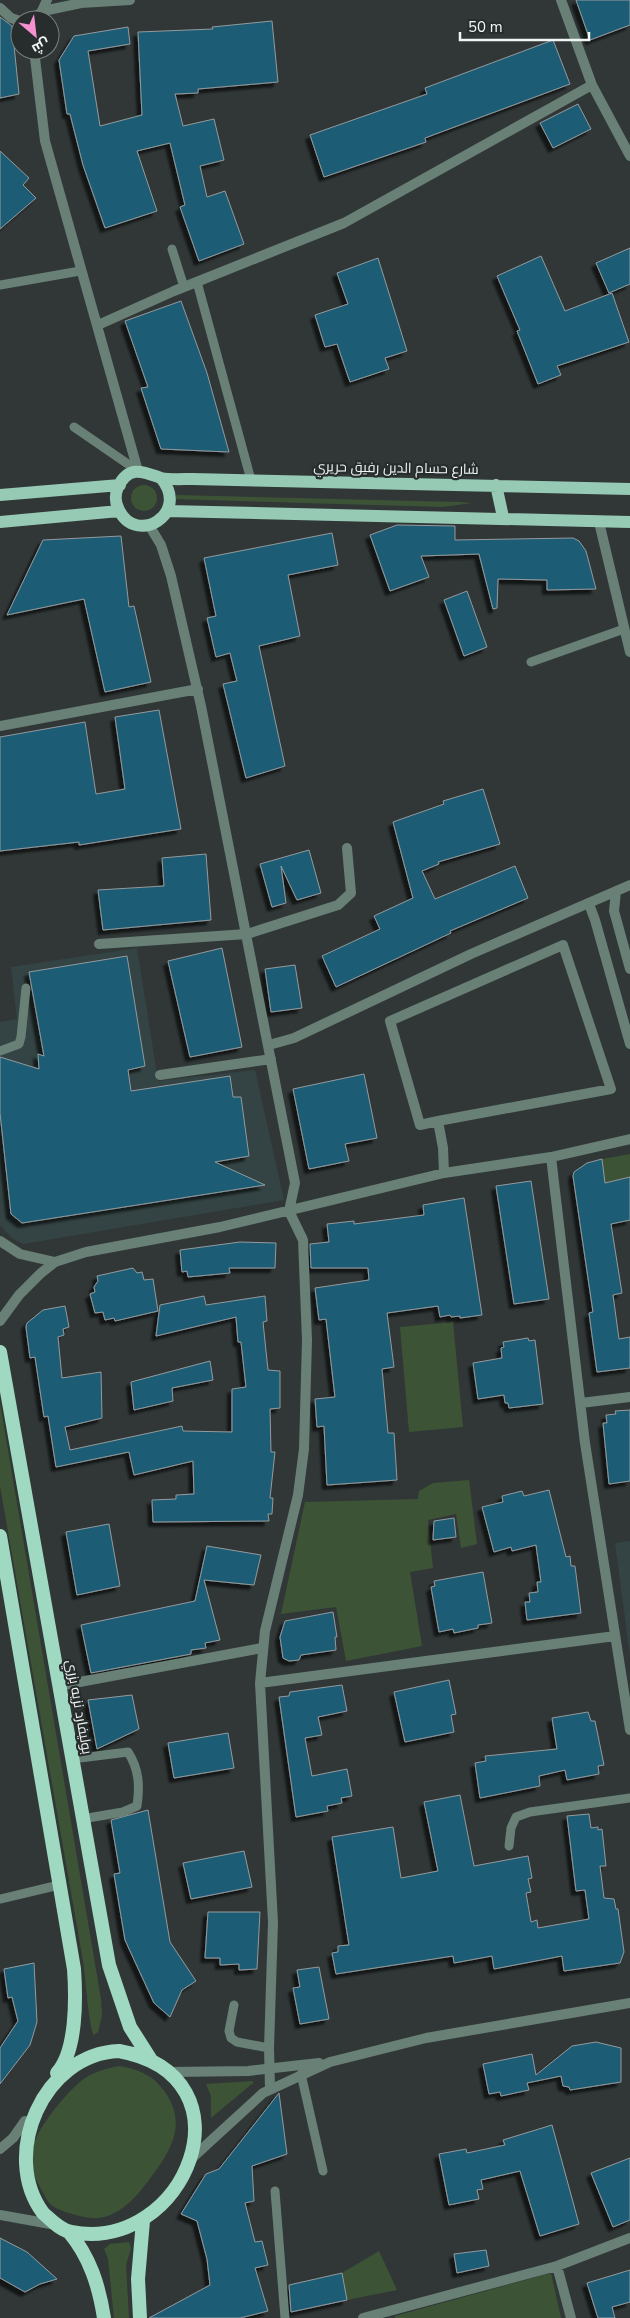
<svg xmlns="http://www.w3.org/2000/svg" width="630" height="2318" viewBox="0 0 630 2318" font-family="'Nunito Sans',Cairo,sans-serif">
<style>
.built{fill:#344343}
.green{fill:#3d5336}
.building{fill:#1d5d74;stroke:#939a9e;filter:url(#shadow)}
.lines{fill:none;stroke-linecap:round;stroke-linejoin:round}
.service{stroke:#688076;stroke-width:9}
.minor{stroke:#688076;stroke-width:10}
.tertiary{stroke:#688076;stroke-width:10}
.primary{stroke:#96cab5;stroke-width:12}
.trunk{stroke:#a0d9c2;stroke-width:14}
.labels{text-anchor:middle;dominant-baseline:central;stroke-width:4.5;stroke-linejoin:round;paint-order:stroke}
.street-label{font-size:14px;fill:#f1f5f5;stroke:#272d2d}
</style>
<defs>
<filter id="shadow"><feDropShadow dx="-4.5" dy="4.5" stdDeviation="1" flood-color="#0009"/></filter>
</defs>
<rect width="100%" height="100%" fill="#313737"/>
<path class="built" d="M137,948L158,1081L255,1070L284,1200L23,1244L12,1238L0,1225V1022L17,1019L11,967Z
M630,1541V1656L615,1543Z"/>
<path class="green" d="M131 498a13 13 0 1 1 26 0a13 13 0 1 1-26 0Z
M177,495L459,502L472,503L442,507L173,499Z
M630,1154V1177L606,1191L602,1159Z
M453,1322L463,1427L409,1432L400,1327Z
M0,1403L101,1999L102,2016L98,2032L94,2035C89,2030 85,1973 83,1961L0,1486Z
M469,1480L477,1544L461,1548L456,1514L428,1520L433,1568L410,1572L422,1646L346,1661L336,1607L281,1614L305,1502L418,1499L419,1491L433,1483Z
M120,2066C140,2070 153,2075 165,2092C188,2125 170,2152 149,2180C137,2196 121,2215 99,2218C89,2219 79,2216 69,2213C62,2211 51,2207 47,2200C39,2185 30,2172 31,2154C33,2132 67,2091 85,2078C96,2071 108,2068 120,2066Z
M253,2081V2083L211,2118V2096L206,2084Z
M129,2242L131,2248L126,2265L129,2318H114L108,2259L104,2249L110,2244Z
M379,2251L397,2290L347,2300L342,2273Z
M551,2273L561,2318H395V2316Z"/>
<path class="building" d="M576,0H630V25L590,40Z
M0,17L12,26L19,94L0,98Z
M272,21L278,82L198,89V93L175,94L183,126L214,119L224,160L200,166L207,197L225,191L244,244L199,261L180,207L185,205L170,143L137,151L157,211L105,228L83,165L70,114H67L59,60L74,36L128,27L130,44L88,51L100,126L142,115L138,32L213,29L212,27Z
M553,40L570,84L425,138L426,142L324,177L310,135L427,94L425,88Z
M578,104L591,129L553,148L540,123Z
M0,151L29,178L23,185L36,198L0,229Z
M630,248V284L609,293L596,263Z
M541,256L565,311L612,293L629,342L557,366L561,375L538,384L517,331L520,330L497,276Z
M378,258L407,351L385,358L389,369L350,382L337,344L325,347L315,315L348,304L337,273Z
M181,301L207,373L229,452L161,449L141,388L148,387L125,321Z
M397,525L455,526V540L573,538L579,541L586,551L596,589L547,590V580L498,579L497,608L493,609L479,554L421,556L429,577L390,591L370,535Z
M332,533L338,565L288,575L300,636L259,646L285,766L246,778L223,684L237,681L230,653L216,657L207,618L216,616L204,558Z
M121,536L129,607L134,606L151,682L105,692L84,599L7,615L43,540Z
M467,591L487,647L464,656L444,600Z
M159,710L181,829L79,845V842L0,851V737L85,722L96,794L125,789L115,717Z
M483,789L500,844L438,862L439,864L422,871L435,899L515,866L528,898L450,931L451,933L336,987L322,956L380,929L374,916L413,898L393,822L444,804L443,801Z
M309,850L321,893L297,900L281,866L286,903L272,907L260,864Z
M206,854L211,920L103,930L98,890L164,886L162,858Z
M222,948L242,1047L190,1057L168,961Z
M127,956L145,1066L128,1070L131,1091L230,1076L233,1097H241L249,1156L215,1162L265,1185L22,1223L11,1214L0,1113V1057L39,1069L38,1054L44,1056L29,972Z
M295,965L302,1008L271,1012L265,969Z
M364,1074L377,1138L345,1144L349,1161L309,1169L293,1089Z
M602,1159L605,1183L630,1177V1220L611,1224L622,1293L613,1295L619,1339L630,1337V1368L597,1372L589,1313L593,1312L573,1176L574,1172L587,1163Z
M531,1181L549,1299L514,1304L496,1186Z
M464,1198L482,1315L460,1318V1316L451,1317L450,1315L440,1317L438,1306L387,1313L394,1367L382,1369L388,1433H394L397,1480L327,1485L324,1426L317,1427L315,1399L335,1397L326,1319L319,1320L315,1288L369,1280L368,1268H311L310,1244L329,1242L327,1224L354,1221V1224L424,1215L423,1205Z
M240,1242L276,1243L275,1268H229L230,1273L188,1277L187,1271L182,1272L180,1250Z
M133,1268L137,1273L142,1272L144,1280L153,1279L158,1311L115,1321L114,1318L105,1320L103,1312L95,1313L90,1294L95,1292L94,1287L98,1281L97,1276Z
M204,1296L206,1305L265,1296L267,1321L263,1322L268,1370L280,1371V1408L270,1409L271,1452H275L270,1498H273L272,1514H268L269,1521L153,1522L152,1500L176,1499V1495L194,1494L193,1461L134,1475L129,1452L56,1467L48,1416L44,1417L35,1357L30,1358L26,1327L27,1323L43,1310L65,1306L69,1327L63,1329L64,1335L58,1337L62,1378L101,1372L102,1418L65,1427L70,1450L182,1426L183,1431L232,1432V1389L246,1387L241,1342H238L236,1317L156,1336L160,1305Z
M528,1338L529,1341L535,1340L543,1404L509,1408L508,1403H505L504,1395L478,1399L473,1363L502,1358L501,1348L504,1347L503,1342Z
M210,1361L213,1380L172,1388L173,1401L134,1410L131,1382Z
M630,1410V1481L609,1484L603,1423H607L606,1415L616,1414L615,1411Z
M549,1490L566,1557L570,1556L571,1566H575L581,1613L527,1620L525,1602H530L529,1593L538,1592L537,1582H541L536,1545L512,1551L511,1547L494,1552L482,1507L503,1502L502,1496L522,1491L524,1496Z
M454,1518L456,1537L433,1540L434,1521Z
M109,1524L120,1586L77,1595L66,1532Z
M207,1546L261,1555L254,1585L204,1580L220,1640L205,1643L206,1648L191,1650V1654L91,1673L81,1625L195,1601Z
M483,1572L492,1623L478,1625V1628L454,1633L453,1629L439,1632L431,1587L435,1586L434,1581Z
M333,1612L337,1637H335L336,1650L301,1655L299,1660L289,1661L283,1658L280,1637L285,1621Z
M449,1680L456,1714L451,1715L454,1732L405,1742L394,1692Z
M342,1685L347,1711L318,1717L322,1735L305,1738L312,1776L347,1769L352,1796L341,1798L342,1803L327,1806L328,1811L296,1817L279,1697L289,1696L290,1692Z
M132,1695L139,1729L97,1749L88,1700Z
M588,1712L591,1721H595L604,1765L598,1766L599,1774L567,1780L565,1770L539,1776L540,1786L480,1798L475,1763L486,1761L485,1756L557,1749L552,1718Z
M228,1733L234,1768L174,1778L168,1743Z
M460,1795L474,1866L528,1856L532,1878L528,1879L531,1892L526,1893L531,1922L537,1920L538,1928L589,1919L585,1890L576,1891L567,1816L589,1814L591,1828L598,1827V1830L602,1829L606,1866H600L604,1898L614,1899L616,1909H618L624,1952L620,1963L564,1971L562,1956L494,1969L492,1956L454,1963L453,1956L336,1974L332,1953L338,1952V1946L349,1945L332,1837L393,1827L401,1878L438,1871L424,1802Z
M148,1810L170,1942L196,1981L182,1990L170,2017L154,2003L125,1940L114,1874L120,1873L111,1820Z
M244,1851L252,1887L191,1899L183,1863Z
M208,1912H260L257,1969L239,1970V1964L220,1965V1958H205Z
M34,1963L37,2022L30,2045L0,2084V2048L18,2021L12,1997L8,1998L4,1969Z
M319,1967L329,2019L300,2024L293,1988L300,1987L297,1970Z
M596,2042L621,2048V2082L570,2090L569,2087L563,2086L561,2076L527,2083L529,2090L501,2096L500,2092L489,2094L483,2064L532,2054L536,2075L572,2046Z
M279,2093L287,2154L252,2166L254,2201L245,2203L255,2242L262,2241L268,2265L255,2268L268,2311L240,2318H149L210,2285L207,2259L197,2221L181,2214L206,2174L219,2169Z
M552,2125L579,2224L540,2236L520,2171L481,2180L483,2189L477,2190L479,2199L449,2205L439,2154L466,2149L467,2153L505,2145L503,2140Z
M630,2158V2220L613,2227L591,2173Z
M0,2238L27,2252L57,2279L40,2284L25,2292L0,2278Z
M486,2250L489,2266L457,2273L454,2254Z
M630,2270V2302L612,2307L615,2318H598L587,2283Z
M342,2273L347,2300L291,2312L289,2285Z"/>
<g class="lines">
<path class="service" d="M172,249L184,287
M197,282L251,480
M0,285L80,271
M74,427L138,471
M531,662L624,629
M0,1051L19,1044L21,1037L26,988
M72,1759L128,1752C139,1769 140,1786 137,1806L123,1812L82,1819
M509,1846L511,1828L516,1817L530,1812L630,1798
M0,1899L59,1885
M234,2005L229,2031L231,2038L237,2042L269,2048
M301,2074L323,2171
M275,2191L285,2318"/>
<path class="minor" d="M561,0L592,85L630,156
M0,8L11,18L20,21
M43,11L81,3L130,0
M28,20L41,13L47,0
M34,50L45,141L138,471
M98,325L174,291L344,223L592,85
M599,522L630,652
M149,525L161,545L171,576L201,706L295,1183L289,1211L303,1240L307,1340L304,1449L298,1495L265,1631L260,1683L273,1922L269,2048L270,2089
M0,726L198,689
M616,891L614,911L630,969
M589,904L595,920L630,1044
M99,944L247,934L338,905L351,893L347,848
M269,1045L294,1038L471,954L630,885
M160,1075L271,1059
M438,1121L420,1125L390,1021L563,945L611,1089L438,1121L443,1148L444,1173
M551,1157L585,1443L630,1730
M0,1241L20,1254L55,1262
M0,1321L19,1295L41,1273L55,1262L86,1252L220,1227L444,1173L551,1157L630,1139
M581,1403L630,1397
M260,1683L615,1636
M58,1686L262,1648
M0,2149L13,2138L25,2121
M0,2215L56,2225
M557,2266L571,2318
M363,2318L557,2266L630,2238"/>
<path class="tertiary" d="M170,2072L248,2071L319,2063
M191,2159L263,2093L330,2062L426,2038L630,2003"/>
<path class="primary" d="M161,478C191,514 136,546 119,510C115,503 115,494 118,487C129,464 144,472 161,478C170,480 183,479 192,479L630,489
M496,485L503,517
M0,495L120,485
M167,511L630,522
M0,522L119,511"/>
<path class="trunk" d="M0,1352L109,1965L130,2027L151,2060
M0,1536L74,1969C76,1997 77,2051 57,2073
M119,2051C257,2076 186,2254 71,2232C60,2230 51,2220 43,2213C0,2155 43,2054 119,2051Z
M69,2232C90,2257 99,2286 104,2318
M140,2318L138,2279L143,2221"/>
</g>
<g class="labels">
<g class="street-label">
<text transform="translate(396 468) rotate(1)">شارع حسام الدين رفيق حريري</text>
<text transform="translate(79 1707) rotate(80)">بوليفارد نزيه بزري</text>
</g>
</g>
<g transform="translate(35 35) rotate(152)"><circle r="24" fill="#272d2d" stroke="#787d7d"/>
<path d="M0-4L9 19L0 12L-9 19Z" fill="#f590d1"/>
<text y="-8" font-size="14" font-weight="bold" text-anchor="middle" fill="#f1f5f5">ش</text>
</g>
<path d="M460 32v8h129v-8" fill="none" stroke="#f1f5f5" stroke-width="2.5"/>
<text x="468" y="32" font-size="15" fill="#f1f5f5" stroke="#272d2d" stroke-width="4" paint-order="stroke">50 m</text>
</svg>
